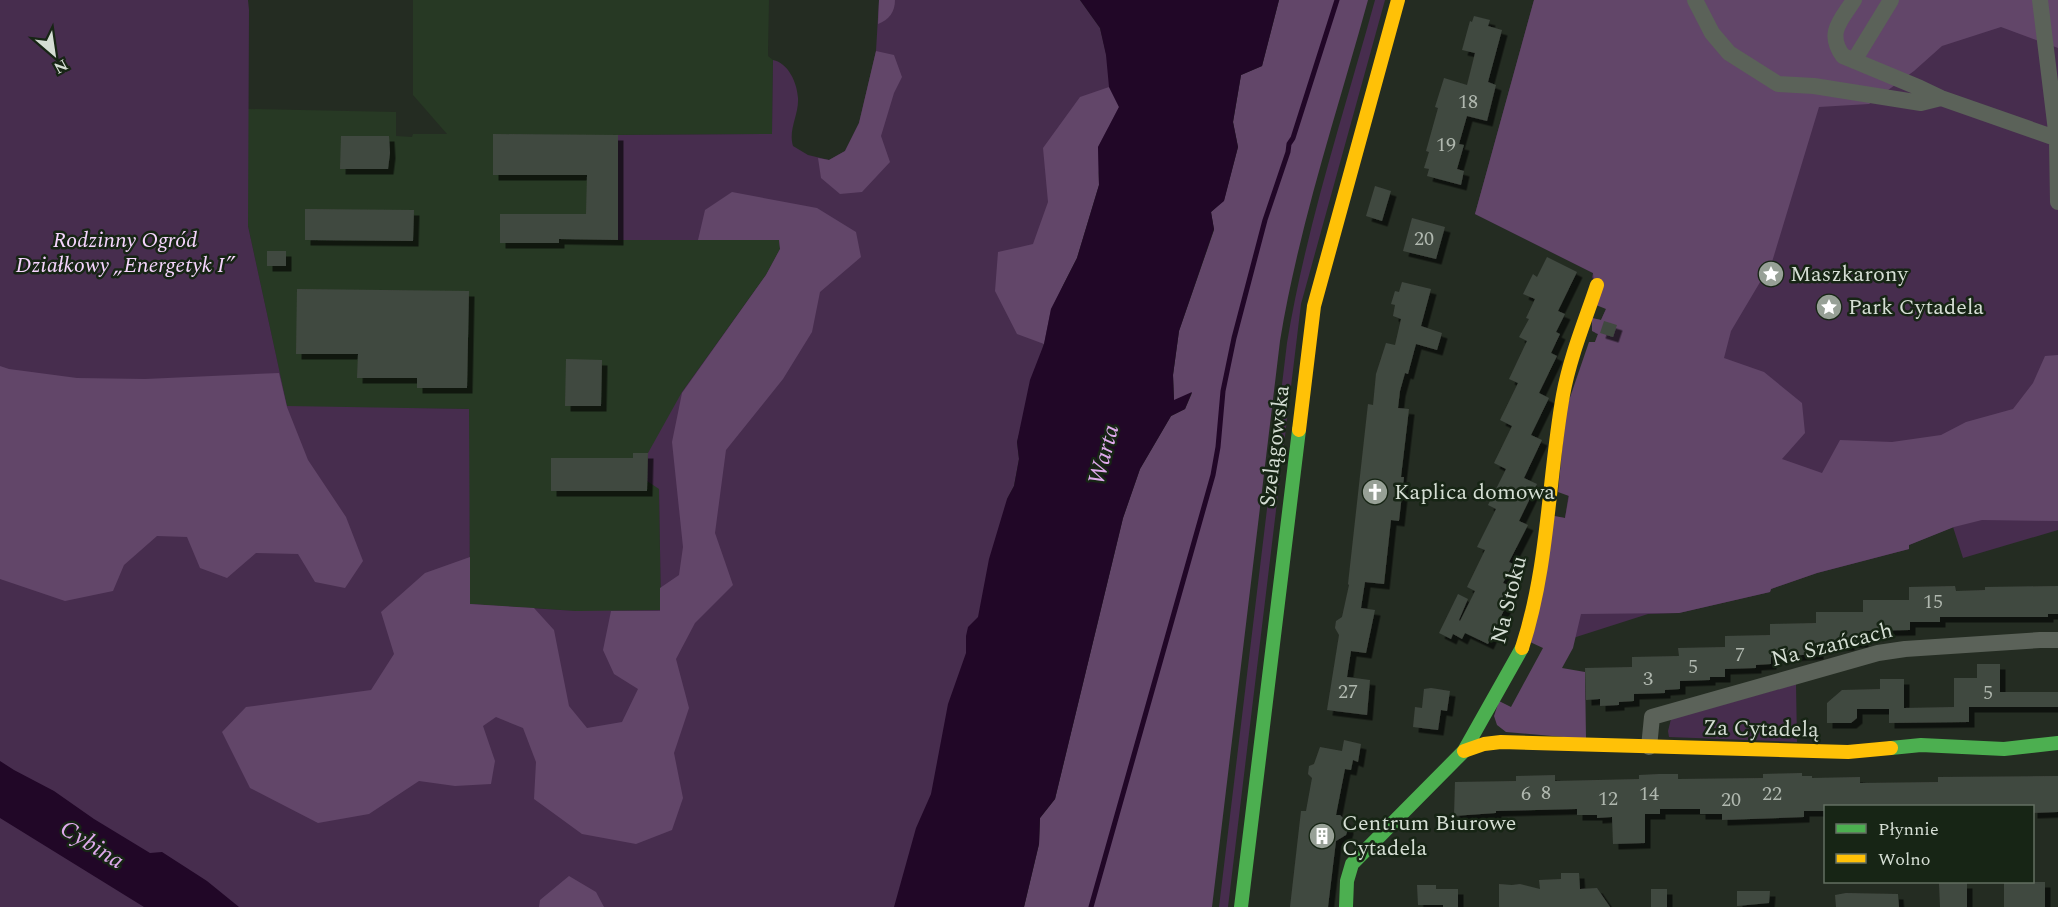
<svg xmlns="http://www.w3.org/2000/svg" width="2058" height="907" viewBox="0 0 2058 907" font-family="Spectral,serif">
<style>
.built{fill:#273924}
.green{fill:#472d4e}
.forest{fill:#624669}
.water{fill:#210727}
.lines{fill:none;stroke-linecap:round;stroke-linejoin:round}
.stream{stroke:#210727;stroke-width:5}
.building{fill:#414840;filter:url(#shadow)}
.street{stroke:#5b6259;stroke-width:16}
.fast{stroke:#4caf50;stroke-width:14}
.slow{stroke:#ffc107;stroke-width:14}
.labels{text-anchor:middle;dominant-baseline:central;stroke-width:5;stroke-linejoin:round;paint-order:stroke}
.number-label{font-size:20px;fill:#b0b8af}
.park-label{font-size:22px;font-style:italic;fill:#f6d5fe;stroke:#172515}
.poi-label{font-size:22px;fill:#d5ded4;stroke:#172515;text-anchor:start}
.street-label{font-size:22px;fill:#d5ded4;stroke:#172515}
.water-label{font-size:24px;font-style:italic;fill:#dfaaec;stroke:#172515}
</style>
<defs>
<filter id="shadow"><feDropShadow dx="5.5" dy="5.5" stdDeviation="0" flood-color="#0009"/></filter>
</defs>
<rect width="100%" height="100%" fill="#242c22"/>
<path class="built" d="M413,0H769L768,50V56L773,60L772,134L618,135V240H779L780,249L766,275L682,392L659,489L661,611H576L470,604L468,409L287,407L248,226V109L396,112V136L412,137L413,134H447L413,95Z"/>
<path class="green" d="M0,0H248L249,10L248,226L287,406L469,409L470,604L576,611L661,610L659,489L647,481L648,453L682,392L766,275L780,249L779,240H618V135L772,134L773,60C788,63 797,82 798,98C799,115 788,129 793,146L808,155L829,160L845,151L859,123L876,51L879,0H1080L1100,28L1119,107L1044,344L1017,442L1019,459L1014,486L1007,499L1008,512L901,907H214L0,780Z
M1375,0H1385L1301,304L1228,907H1219L1287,343C1306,227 1344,113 1375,0Z
M1534,0H2058V530L1963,558L1953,527L1909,545V549L1817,573L1771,589L1770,592L1679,613L1648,614L1573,638L1554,516L1565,518L1592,342H1595L1598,334L1595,333L1592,318L1601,320L1606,309L1592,277L1593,273L1475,214Z
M1796,684L1797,742L1669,737L1668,731L1671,719Z
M0,805L161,907H0Z"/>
<path class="forest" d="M879,0H895C895,12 889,20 878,24Z
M1279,0H1368C1337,113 1299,225 1280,341L1212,907H1024L1039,844L1040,818L1055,799L1123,518L1140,469L1171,416L1185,409L1192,393L1174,401L1173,375L1179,331L1214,230L1211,212L1224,200L1238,147L1233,122L1241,75L1262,66Z
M1534,0H1687L1690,6L1701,0H2058V48L2001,27L1942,46L1914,71L1869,104L1819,107L1772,262L1731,331L1724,358L1764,372L1802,403L1805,433L1782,459L1822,473L1840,440L1892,442L1941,435L1966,422L2013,409L2033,383L2045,356L2058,355V521L1982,520L1954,527L1909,545V549L1817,573L1771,589L1770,592L1679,613L1581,614L1573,648L1562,668L1585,672L1586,739L1506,732L1497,725L1494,716L1499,701L1511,707L1543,648L1530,642L1554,516L1565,518L1569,496L1558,492L1566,409L1589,342H1595L1598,334L1592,331V318L1601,320L1606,309L1596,305L1593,273L1475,214Z
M876,51L894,55L902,77L894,93L881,136L890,162L862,192L840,194L821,178L818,158L829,160L845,151L859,123Z
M1109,87L1119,107L1098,147L1099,185L1077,258L1051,309L1044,344L1017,334L995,291L998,252L1033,244L1048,202L1043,148L1080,97Z
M732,192L817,208L856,232L861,257L820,292L812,332L783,379L726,450L715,533L733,585L695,623L676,659L689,708L674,753L683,798L672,830L636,844L582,834L534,799L536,762L523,728L496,717L483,726L495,761L491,784L455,786L419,781L369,814L318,823L250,788L222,732L246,707L371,690L394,654L381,612L425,573L470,557V604L534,608L554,630L569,706L587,728L622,722L638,689L614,674L603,650L611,611H660V588L679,575L683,547L672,442L682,393L766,275L780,249L779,240H698L705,210Z
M0,366L9,369L77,378L145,379L279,373L287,407L308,460L346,517L363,561L345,588L315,582L298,554L256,553L227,578L200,568L187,537L157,536L124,565L113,591L65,601L0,579Z
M569,876L596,892L604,907H539L540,900Z"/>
<path class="water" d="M1080,0H1279L1262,66L1241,75L1233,122L1238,147L1224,201L1211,212L1214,229L1179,331L1173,375L1174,400L1192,392L1185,409L1171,416L1140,469L1123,518L1055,799L1040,818L1039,844L1024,907H894L916,828L931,794L948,704L966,653V636L968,627L978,617L989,559L1007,499L1014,486L1019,459L1017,442L1030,380L1044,344L1051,309L1077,258L1099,185L1098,147L1119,107L1109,87L1106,55L1100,28Z
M0,761L14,770L54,791L94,819L150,853L162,852L207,881L239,907H144L0,818Z"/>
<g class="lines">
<path class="stream" d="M1091,907L1213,475L1218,447L1223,391L1234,338L1265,220L1288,152L1289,144L1293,138L1337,0"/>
</g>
<path class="building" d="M1474,16L1490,20L1488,26L1502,30L1488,82L1496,85L1487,121L1467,116L1459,144L1464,145L1457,169L1464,171L1461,185L1427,176L1429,169L1424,168L1429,152L1426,151L1438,108L1435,107L1444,78L1467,85L1475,53L1462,50L1470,21L1472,22Z
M493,134L618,135V240L559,239V243H500V214H586L587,175H493Z
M341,136H389L390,153L388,169H340Z
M1375,186L1391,191L1382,221L1366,216Z
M305,209L414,210L413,241L305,240Z
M1412,218L1445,227L1436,259L1403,251Z
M267,251H286V266H267Z
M1547,257L1577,272L1558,311L1565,314L1556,332L1560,334L1551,353L1557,356L1539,393L1549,398L1531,435L1542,440L1524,478L1537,484L1519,521L1528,525L1509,562L1513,564L1503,583L1508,585L1500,603L1506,606L1488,644L1465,633L1462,639L1453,634L1451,639L1439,633L1458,594L1468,599L1459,620L1460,621L1475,591L1467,587L1485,550L1477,547L1496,509L1488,505L1506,469L1494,463L1512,426L1500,420L1518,383L1509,379L1527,341L1519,337L1529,319L1526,318L1535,299L1523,294L1533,274L1537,277Z
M1402,282L1431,289L1421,326L1442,333L1437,350L1416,344L1408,374L1405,373L1400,391L1398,408L1409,409L1401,477H1404L1399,521L1391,520L1384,584L1365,582L1361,608L1375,610L1366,653L1351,651L1347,677L1370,680L1367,715L1327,710L1339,635L1335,628L1336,621L1342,617L1349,585L1348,584L1368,404L1373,405L1376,374L1386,343L1395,345L1401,319L1393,316L1395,305L1391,304L1395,291L1399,292Z
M297,289L469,291L467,388H417V378H357L358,354H296Z
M1604,321L1617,325L1613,337L1600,333Z
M566,359L602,360L601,406H565Z
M633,453H648L647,491H551V458H633Z
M1955,586L1956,591L1985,590V587L2058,586V614H2048V617H1940V622H1910V630L1863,631V642H1849V645L1818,646V654L1771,657V664L1756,665V668L1725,669V677H1710V680L1680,681V689L1665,690V693L1634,694V701L1619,702V705L1600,706V699L1586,700L1585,668L1632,667V657L1679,656L1678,648L1725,647V636L1770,635V624L1816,623V612H1863V600H1909V587Z
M1977,664H2000V692H2058V707H1969V722L1889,723V709H1857V718L1851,723H1827V703L1842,690L1880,689V679H1904V708L1954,707V678H1977Z
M1431,688L1450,691L1447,711L1441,710L1438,730L1413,727L1415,707L1422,708L1424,689Z
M1344,740L1361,744L1358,762L1353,760L1351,770L1345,769L1336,815H1340L1347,822L1348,829L1346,835L1336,841L1328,907H1290L1301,811H1306L1312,778L1308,774L1309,766L1314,764L1320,747L1342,751Z
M1802,773V776H1812V778L1860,777V783L1938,782V777L2058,776V812L2032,813V807H1826V811H1804V817L1722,820V814H1700V809H1660V814H1645V843L1613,844L1612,817L1597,818V815H1577V809L1496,811V813L1454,816L1455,782L1516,781V776L1555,775V781L1639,779V775L1659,774H1678V779L1763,778V774Z
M1561,873H1579L1580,889L1597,888L1610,907H1499V884L1512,885L1520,884L1540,889L1539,880L1561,879Z
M2011,882H2045V907H2004V883Z
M1939,883H1967V907H1940Z
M1417,885H1436V889H1458V907H1443V905H1418Z
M1651,889H1667V907H1651Z
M1737,891H1770L1769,903L1737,906Z
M1846,893L1898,894L1899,907H1836L1835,895Z"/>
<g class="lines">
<path class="street" d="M1695,0L1712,33L1729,53L1778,84L1814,86L1921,103L1941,98
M1854,0C1841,20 1826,33 1843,56L1920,88L1941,98L2058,139
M2040,0L2057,139L2058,202
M1858,54L1891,0
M1649,747L1652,717L1878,653L1905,649L2040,640H2058"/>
<path class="fast" d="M1891,748L1921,745L2004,749L2058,743
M1241,907L1299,430
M1346,907L1347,881L1352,864L1464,751L1522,648"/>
<path class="slow" d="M1299,430L1314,306L1398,0
M1522,648C1549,565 1548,479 1563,395C1570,357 1585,321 1597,285
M1464,751L1484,744L1501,742L1848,752L1891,748"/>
</g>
<defs>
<g id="sight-disc" transform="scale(1.35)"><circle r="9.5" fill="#97a096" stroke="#172515"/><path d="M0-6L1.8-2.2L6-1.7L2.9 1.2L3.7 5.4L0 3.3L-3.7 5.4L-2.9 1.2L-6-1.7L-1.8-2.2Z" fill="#fff"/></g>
<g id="church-disc" transform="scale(1.35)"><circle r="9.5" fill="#97a096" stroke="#172515"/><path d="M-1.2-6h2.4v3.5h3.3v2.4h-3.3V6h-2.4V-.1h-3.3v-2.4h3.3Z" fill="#fff"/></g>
<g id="building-disc" transform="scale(1.35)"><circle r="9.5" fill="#97a096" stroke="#172515"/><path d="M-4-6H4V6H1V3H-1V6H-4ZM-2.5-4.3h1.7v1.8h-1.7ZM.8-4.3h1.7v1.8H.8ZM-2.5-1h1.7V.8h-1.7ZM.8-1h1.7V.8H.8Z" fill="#fff"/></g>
</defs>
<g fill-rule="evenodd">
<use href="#sight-disc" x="1771" y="274"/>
<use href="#sight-disc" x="1829" y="307"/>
<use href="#church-disc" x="1375" y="492"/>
<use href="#building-disc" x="1322" y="836"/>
</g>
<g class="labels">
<g class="number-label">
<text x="1468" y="102">18</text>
<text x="1446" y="145">19</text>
<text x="1424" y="239">20</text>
<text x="1933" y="602">15</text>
<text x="1740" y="655">7</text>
<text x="1693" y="667">5</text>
<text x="1648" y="679">3</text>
<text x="1348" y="692">27</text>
<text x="1988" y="693">5</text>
<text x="1546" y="793">8</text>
<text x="1526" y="794">6</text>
<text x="1649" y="794">14</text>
<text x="1772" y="794">22</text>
<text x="1608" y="799">12</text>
<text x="1731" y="800">20</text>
</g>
<g class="park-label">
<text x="125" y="240">Rodzinny Ogród<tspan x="125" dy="25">Działkowy „Energetyk I”</tspan></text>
</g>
<g class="poi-label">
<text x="1790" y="274">Maszkarony</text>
<text x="1848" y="307">Park Cytadela</text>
<text x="1394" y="492">Kaplica domowa</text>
<text x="1342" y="823">Centrum Biurowe<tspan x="1342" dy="25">Cytadela</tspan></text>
</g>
<g class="street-label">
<text transform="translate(1275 446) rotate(-83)">Szelągowska</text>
<text transform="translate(1509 600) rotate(-76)">Na Stoku</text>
<text transform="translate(1832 645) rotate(-14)">Na Szańcach</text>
<text transform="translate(1761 729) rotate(1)">Za Cytadelą</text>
</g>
<g class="water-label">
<text transform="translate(1104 455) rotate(-75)">Warta</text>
<text transform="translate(92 845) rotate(32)">Cybina</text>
</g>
</g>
<rect x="1824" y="805" width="210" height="78" fill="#172515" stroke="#636f61" stroke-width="1.5"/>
<rect x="1836" y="824" width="30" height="9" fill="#4caf50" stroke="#636f61" stroke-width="1.5"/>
<text x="1878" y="835" font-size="18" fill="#d5ded4">Płynnie</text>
<rect x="1836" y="854" width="30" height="9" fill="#ffc107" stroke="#636f61" stroke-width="1.5"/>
<text x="1878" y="865" font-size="18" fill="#d5ded4">Wolno</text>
<g transform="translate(54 54) rotate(151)" stroke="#172515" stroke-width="4.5" paint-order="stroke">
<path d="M0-4.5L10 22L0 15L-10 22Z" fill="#d5ded4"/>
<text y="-9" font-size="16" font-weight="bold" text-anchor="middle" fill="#d5ded4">N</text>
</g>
</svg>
